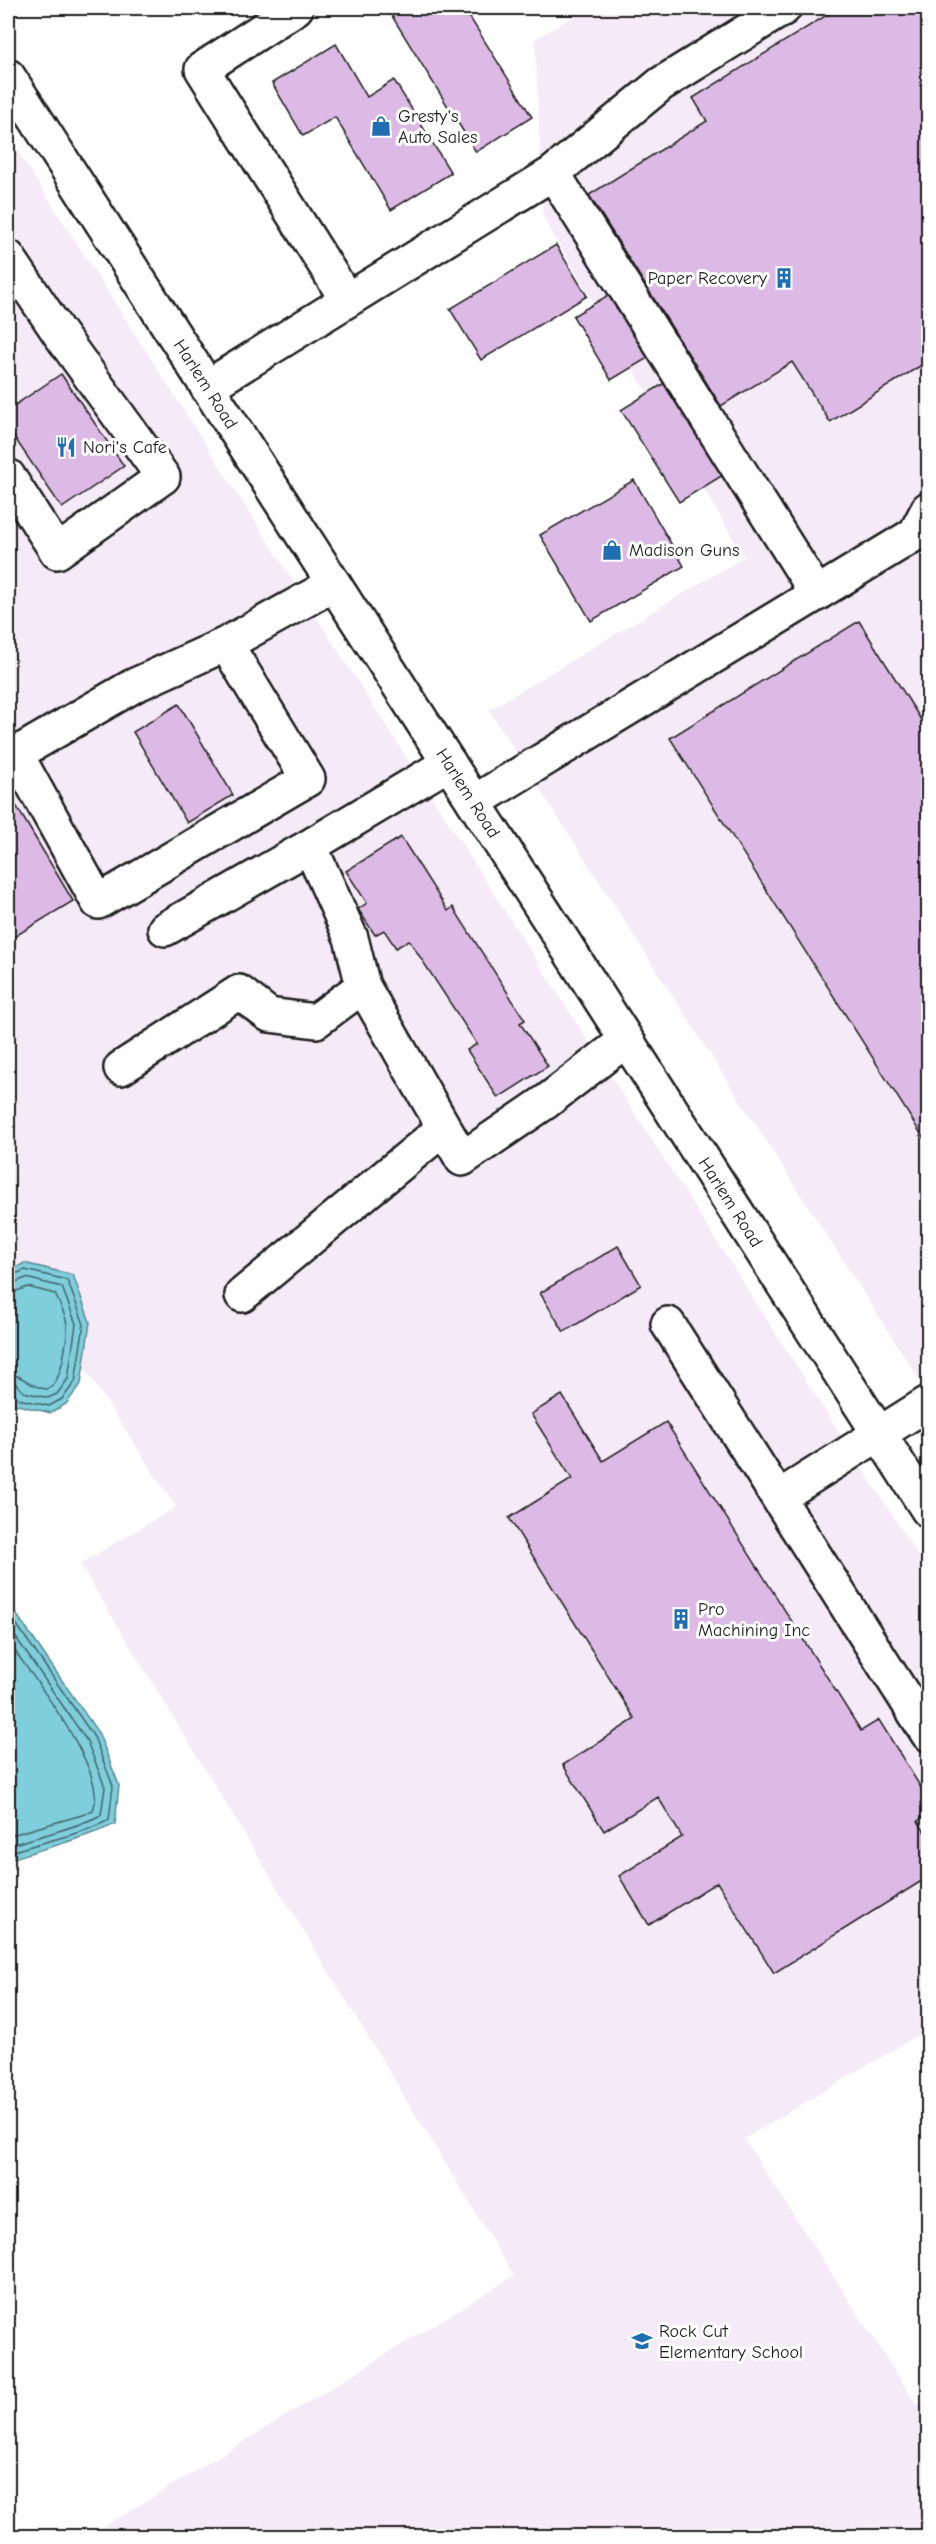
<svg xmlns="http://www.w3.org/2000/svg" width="936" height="2544" viewBox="0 0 936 2544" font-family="'Comic Neue',sans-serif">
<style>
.built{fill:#f5eaf7}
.water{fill:#7fcedc;stroke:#57878f;stroke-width:1.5}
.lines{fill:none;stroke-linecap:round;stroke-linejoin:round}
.shore{stroke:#446369;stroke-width:1.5}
.building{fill:#ddbae5;stroke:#1c1c1c;stroke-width:1.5}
.minor-casing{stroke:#1c1c1c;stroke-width:38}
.major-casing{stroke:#1c1c1c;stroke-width:38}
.minor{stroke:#fff;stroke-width:33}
.major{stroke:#fff;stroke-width:33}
.labels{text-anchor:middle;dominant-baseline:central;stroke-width:6;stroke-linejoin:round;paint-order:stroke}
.poi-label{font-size:18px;fill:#1c1c1c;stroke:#fff;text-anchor:start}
.street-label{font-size:18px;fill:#1c1c1c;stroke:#fff}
</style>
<rect width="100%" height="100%" fill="#fff"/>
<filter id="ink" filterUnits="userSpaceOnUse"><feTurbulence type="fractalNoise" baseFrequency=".0167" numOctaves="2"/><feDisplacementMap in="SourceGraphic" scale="12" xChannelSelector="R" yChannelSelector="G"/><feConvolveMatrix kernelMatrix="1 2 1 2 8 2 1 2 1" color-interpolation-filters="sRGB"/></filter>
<g filter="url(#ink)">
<path class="built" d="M588,8H928V1393L489,710L744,557L543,217L535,39Z
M8,136L928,1571V2029L744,2139L917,2405L928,2398V2536H89L514,2276L80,1564L176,1507L8,1252Z"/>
<path class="water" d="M24,1263L73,1275L90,1322L81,1384L66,1404L51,1413L14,1404L8,1392V1273Z
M8,1602L99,1734L119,1785L115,1824C81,1840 44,1848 8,1860Z"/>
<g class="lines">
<path class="shore" d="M8,1277L25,1270L67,1280L84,1324L75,1382L62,1399L49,1406L19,1399L13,1391L8,1390
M8,1285L26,1278L62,1287L76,1324L68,1379L57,1394L48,1398L24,1392L16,1384L8,1383
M8,1294L28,1287L55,1294C59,1302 66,1316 67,1325C68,1337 61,1389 46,1389C30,1388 23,1374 8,1374
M8,1612L94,1737L113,1786L109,1820C77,1836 41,1842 8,1853
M8,1626L87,1741L105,1787L101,1815C74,1829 38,1836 8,1846
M8,1641C30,1674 110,1772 93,1810L82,1815L8,1836"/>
</g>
<path class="building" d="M387,8H464L532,117L476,152Z
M838,8H928V361L830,422L792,362L721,406L589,195L707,121L693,98Z
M336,44L367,97L394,80L451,173L391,210L335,117L303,136L272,83Z
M556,245L587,296L481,360L450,309Z
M612,293L651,356L611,380L573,316Z
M61,374L124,466L62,508L8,428V410Z
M671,379L728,472L679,502L621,410Z
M634,480L684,566L591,621L540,535Z
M859,621L928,731V1145L670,738Z
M179,704L233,795L187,823L133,732Z
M8,792L73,901L9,940L8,938Z
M401,837L448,911L453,907L525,1020L520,1023L548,1066L498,1098L467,1050L477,1044L409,940L396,948L384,930L375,935L358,909L367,903L346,871Z
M618,1246L641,1285L564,1332L540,1293Z
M562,1395L603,1461L666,1422L861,1731L879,1720L928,1799V1814L918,1821L928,1837V1877L774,1973L717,1882L649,1925L619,1876L682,1837L658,1797L604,1831L563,1765L635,1719L509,1518L572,1479L531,1414Z"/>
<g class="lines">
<g class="minor-casing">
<path id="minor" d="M296,8L202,69L347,300
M553,173L817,594
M8,257L59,333L163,477L57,552L8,476
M207,387L553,173L661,84L784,8
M226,644L133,686L16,754L98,902L308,779L226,644L334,584
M474,802L915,534L928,509
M310,846L351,938L363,986L462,1159L547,1101L626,1040
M165,929L310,846L449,763
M121,1068L239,992L269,1015L316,1021L363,986
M242,1295L444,1128
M668,1324L928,1734
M779,1497L928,1403"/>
</g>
<g class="major-casing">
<g id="major">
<path id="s1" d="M8,76L928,1510"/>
</g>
</g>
<use href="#minor" class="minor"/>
<use href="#major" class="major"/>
</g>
</g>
<defs>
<g id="shop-bare" transform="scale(1.62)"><path d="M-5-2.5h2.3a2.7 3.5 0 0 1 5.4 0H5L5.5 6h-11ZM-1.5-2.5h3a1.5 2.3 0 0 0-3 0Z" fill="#1f6fb2" stroke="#fff" stroke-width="2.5" paint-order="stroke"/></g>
<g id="building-bare" transform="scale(1.62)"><path d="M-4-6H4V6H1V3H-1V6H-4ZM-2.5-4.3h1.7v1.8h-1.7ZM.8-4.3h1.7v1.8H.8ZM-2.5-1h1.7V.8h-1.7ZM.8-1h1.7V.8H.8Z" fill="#1f6fb2" stroke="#fff" stroke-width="2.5" paint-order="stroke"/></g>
<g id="restaurant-bare" transform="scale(1.62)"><path d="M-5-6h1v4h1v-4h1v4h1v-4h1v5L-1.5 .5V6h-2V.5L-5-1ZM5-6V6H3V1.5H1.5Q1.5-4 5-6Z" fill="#1f6fb2" stroke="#fff" stroke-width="2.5" paint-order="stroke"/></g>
<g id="school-bare" transform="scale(1.62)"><path d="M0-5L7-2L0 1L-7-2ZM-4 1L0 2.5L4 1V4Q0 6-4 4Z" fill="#1f6fb2" stroke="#fff" stroke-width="2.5" paint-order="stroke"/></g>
</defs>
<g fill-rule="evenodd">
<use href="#shop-bare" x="381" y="126"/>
<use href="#building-bare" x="784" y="278"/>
<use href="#restaurant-bare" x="66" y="447"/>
<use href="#shop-bare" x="612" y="550"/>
<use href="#building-bare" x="681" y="1619"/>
<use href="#school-bare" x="642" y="2341"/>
</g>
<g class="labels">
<g class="poi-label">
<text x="398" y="116">Gresty's<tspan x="398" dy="21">Auto Sales</tspan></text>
<text x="767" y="278" text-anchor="end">Paper Recovery</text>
<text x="83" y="447">Nori's Cafe</text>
<text x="629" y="550">Madison Guns</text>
<text x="698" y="1609">Pro<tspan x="698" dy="21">Machining Inc</tspan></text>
<text x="659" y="2331">Rock Cut<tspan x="659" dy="21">Elementary School</tspan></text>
</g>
<g class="street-label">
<text stroke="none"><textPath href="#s1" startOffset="366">Harlem Road</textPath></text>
<text stroke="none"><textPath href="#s1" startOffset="852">Harlem Road</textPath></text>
<text stroke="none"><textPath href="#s1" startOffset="1338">Harlem Road</textPath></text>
</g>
</g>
<rect width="936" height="2544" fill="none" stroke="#fff" stroke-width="30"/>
<rect x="15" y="15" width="906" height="2514" fill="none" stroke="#1c1c1c" stroke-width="2" filter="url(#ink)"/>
</svg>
